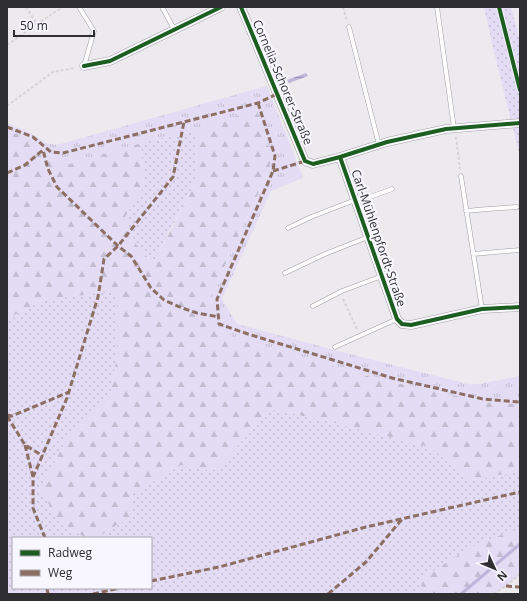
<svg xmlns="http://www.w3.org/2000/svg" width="527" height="601" viewBox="0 0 527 601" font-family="'Open Sans',sans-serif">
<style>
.grass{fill:url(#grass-dots)}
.forest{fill:url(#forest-firs)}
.park{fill:url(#park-tufts)}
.water{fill:url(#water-rules)}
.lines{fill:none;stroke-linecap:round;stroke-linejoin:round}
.stream{stroke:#bfb5da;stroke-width:3}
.service-casing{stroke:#a09fa3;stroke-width:5}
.minor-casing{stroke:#a09fa3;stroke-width:9}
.path{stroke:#d4d4d5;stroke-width:2;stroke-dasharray:3 2;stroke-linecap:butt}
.service{stroke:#fcfcfd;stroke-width:4}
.minor{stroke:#fcfcfd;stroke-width:8}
.quiet{stroke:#8d6e63;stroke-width:3;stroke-dasharray:6 3;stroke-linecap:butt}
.cycleway-casing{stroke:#f8f6ff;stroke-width:6}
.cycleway{stroke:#1b5e20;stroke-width:4}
.labels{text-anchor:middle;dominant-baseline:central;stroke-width:4;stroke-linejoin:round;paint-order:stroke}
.street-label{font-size:12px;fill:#2f2e31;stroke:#f8f6ff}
</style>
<defs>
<pattern id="grass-dots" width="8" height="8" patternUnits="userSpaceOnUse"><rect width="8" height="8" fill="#e3dcf4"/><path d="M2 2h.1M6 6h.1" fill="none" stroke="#c3bdd2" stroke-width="1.8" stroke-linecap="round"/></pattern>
<pattern id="forest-firs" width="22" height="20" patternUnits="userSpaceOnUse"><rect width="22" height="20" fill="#e3dcf4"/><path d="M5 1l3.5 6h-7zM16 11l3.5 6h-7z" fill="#c3bdd2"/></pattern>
<pattern id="park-tufts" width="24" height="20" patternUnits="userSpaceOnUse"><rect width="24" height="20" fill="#e3dcf4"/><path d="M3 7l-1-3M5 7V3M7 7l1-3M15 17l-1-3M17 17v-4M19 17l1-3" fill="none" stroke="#c3bdd2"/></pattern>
<pattern id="water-rules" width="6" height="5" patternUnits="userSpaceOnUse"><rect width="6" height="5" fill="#bfb5da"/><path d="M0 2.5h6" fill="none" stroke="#9c94b1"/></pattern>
</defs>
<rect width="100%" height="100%" fill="#eceaef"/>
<path class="grass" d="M484,7H511L520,42V157L493,48Z
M197,130L196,176L190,194L170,230L153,264L132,239L125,217L144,185L141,143Z
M117,290V355L110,398L70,434L60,524L87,538H13V588H151V538H96L131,516V495L181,465L203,470H216L271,409L331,422L430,447L472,480L520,471V529L421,578L422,594H7V319L43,300Z"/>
<path class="forest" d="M257,109L271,157L269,170L211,296L214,328L247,342L375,378L483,402L520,404V471L472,480L430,447L331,422L271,409L216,470H203L181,465L131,495V516L96,538H87L60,524L40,488L70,434L110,398L117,355V291L43,300L7,319V131L31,139L49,155L69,164L141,143L144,186L125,217L132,239L153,264L190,194L196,176L197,130Z
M520,528V574L506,586L494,594H422L421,578L477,544Z"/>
<path class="park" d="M267,86L303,178L271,191L222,299L237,324L334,350L468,384H479L520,376V404L483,402L375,378L247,342L214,328L211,296L269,170L271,157L257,109L197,130L141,143L69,164L49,155L31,139L7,131V123L30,133L46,143L57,145Z"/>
<path class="water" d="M306,73L308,76L289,83L287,80Z"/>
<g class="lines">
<path class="stream" d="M461,594L520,544"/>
<g class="service-casing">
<path id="service" d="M79,7L94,31L84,66
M162,7L174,29
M437,7L454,128
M349,27L379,145
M461,176L482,309
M356,202L392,189
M466,211L488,209L517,207
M288,228L311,217L355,200
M473,254L520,250
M285,273L325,254L368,237
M313,306L342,291L382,276
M335,347L397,319"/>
</g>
<g class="minor-casing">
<path id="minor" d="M241,7L305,161L313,164L340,157L387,142L446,129L520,123
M84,66L110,61L221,7
M340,157L397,319L402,324L411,325L482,309L520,307"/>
</g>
<path class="path" d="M26,7L37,24L63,7
M343,7L347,22
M7,45L37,24
M7,106L53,72L75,68
M456,137L460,169
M343,299L357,329
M494,594L506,586L520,574"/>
<use href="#service" class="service"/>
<use href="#minor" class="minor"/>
<path class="quiet" d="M258,103L275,156L273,171L217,299L219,324L248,334L392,378L483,399L520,402
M7,127L33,137L51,152L63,153L258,103L277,94
M273,171L305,161
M7,173L25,165L43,150L48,169L57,187L118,246L131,256L151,288L164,300L182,308L197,313L219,317
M7,415L12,416L69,392
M7,416L25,445L43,456
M25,445L33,477
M45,538L33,508V477L43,454L67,398L98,297L104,259L118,246L173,177L184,122
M151,581L219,567L366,527L520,492
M506,586L520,587
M47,588L48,594
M93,594L120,588
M328,594L366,562L403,518"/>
<g class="cycleway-casing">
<path id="cycleway" d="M241,7L305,161L313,164L340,157L387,142L446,129L520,123
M499,7L520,90
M84,66L110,61L221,7
M340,157L397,319L402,324L411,325L482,309L520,307"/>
</g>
<use href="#cycleway" class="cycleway"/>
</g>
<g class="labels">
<g class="street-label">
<text transform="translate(283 82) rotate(67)">Cornelia-Schorer-Straße</text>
<text transform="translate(379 238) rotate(71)">Carl-Mühlenpfordt-Straße</text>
</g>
</g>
<rect width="527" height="601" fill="none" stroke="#2f2e31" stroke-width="16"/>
<rect x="12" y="537" width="140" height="52" fill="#f8f6ff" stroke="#a8a6ad"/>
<rect x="20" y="550" width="20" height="6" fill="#1b5e20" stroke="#a8a6ad"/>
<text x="48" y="557" font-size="12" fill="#2f2e31">Radweg</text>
<rect x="20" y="570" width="20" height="6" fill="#8d6e63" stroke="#a8a6ad"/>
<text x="48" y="577" font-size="12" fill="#2f2e31">Weg</text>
<g transform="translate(495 569) rotate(134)" stroke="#f8f6ff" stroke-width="3" paint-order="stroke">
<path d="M0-3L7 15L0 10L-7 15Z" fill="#2f2e31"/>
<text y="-6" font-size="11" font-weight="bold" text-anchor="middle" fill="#2f2e31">N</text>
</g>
<path d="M14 30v6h80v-6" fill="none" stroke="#2f2e31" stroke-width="2"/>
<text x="20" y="30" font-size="12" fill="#2f2e31" stroke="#f8f6ff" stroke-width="3" paint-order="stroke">50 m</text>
</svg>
